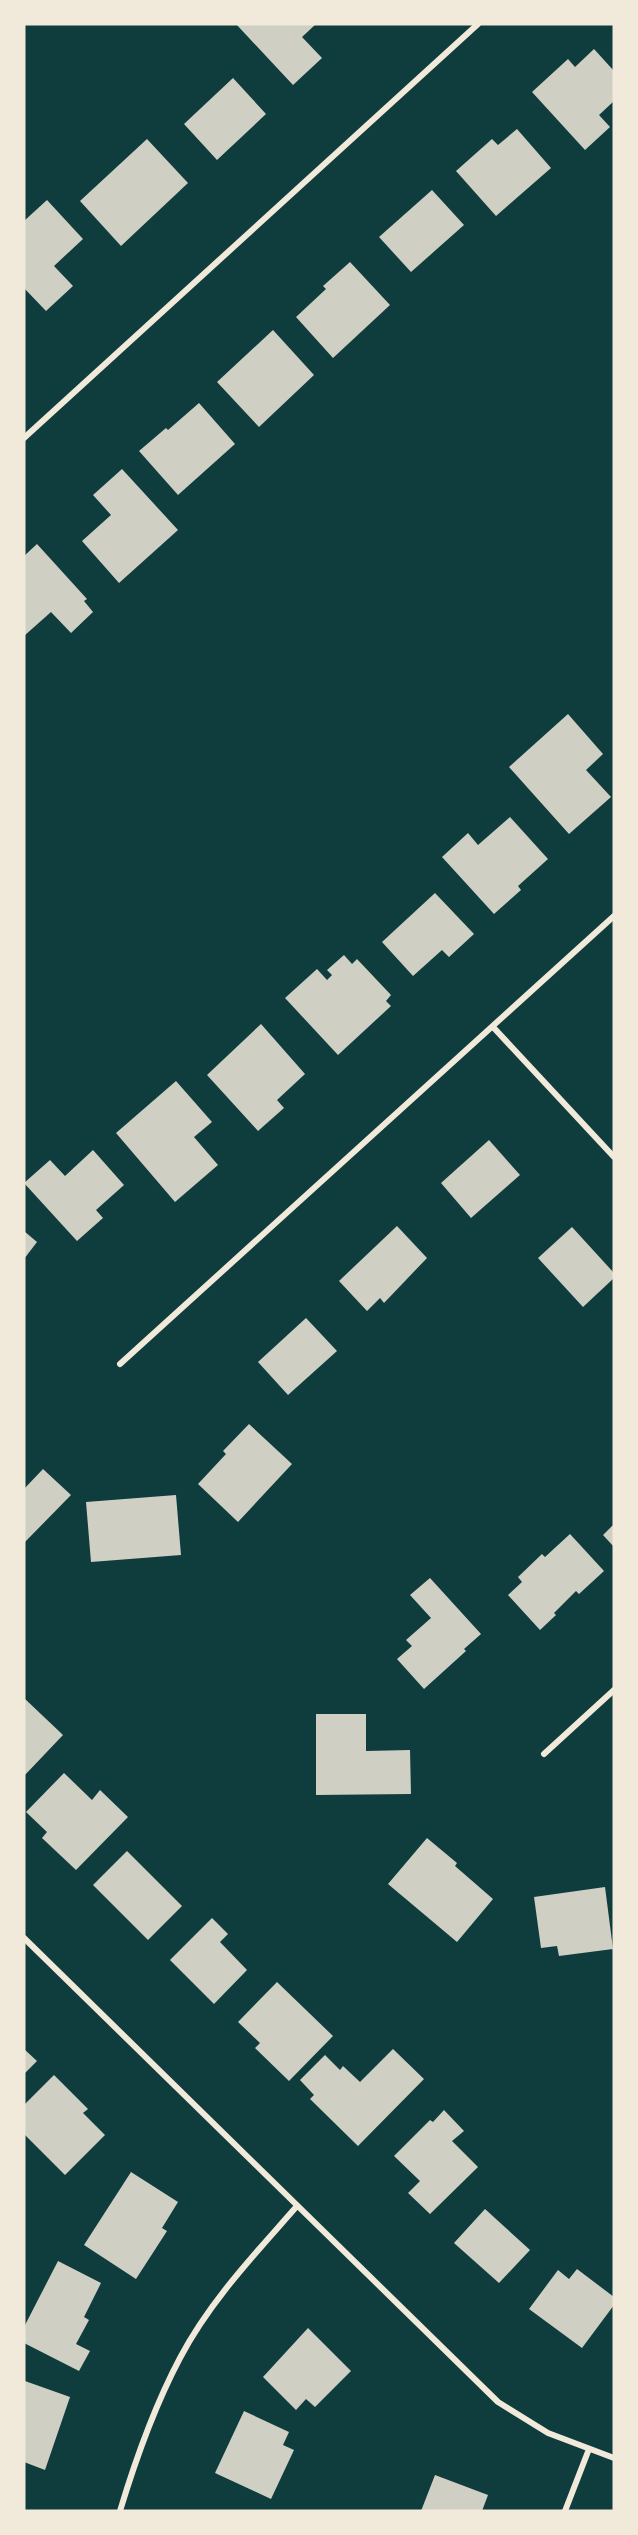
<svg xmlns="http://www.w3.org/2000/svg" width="638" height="2535" viewBox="0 0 638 2535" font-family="Karla,sans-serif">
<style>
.building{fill:#cfcfc3}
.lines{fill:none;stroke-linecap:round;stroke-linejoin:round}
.minor{stroke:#f1e9da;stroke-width:6}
</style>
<rect width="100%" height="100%" fill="#0f3d3e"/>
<path class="building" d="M236,24H316L302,37L322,58L293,85Z
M594,49L614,71V101L599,115L610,127L585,150L532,92L568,59L575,67Z
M233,78L266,114L217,160L184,124Z
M517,129L551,168L496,216L456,171L492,139L498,145Z
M147,139L188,183L121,246L80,201Z
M432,190L464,225L411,272L379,237Z
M47,200L83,239L54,266L73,286L46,311L24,288V221Z
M350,262L390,305L333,358L296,317L326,289L323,286Z
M273,330L314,375L259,427L217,382Z
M199,403L235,444L178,495L139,451L166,428L168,430Z
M122,469L178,530L119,583L82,541L111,515L93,495Z
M37,544L87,599L84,601L93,612L71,633L51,612L24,636V556Z
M568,714L603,754L586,770L611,797L569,834L509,767Z
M510,817L548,859L518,886L521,890L494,914L442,857L468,833L478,845Z
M435,893L474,934L449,957L442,950L413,976L382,942Z
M344,955L352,964L357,959L391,995L386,1001L391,1006L338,1055L285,998L317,969L327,980L332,975L327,970Z
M261,1024L305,1074L277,1100L284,1108L258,1131L207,1075Z
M176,1081L212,1122L194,1137L218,1165L175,1202L116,1133Z
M489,1140L520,1175L471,1218L441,1183Z
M93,1150L124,1185L96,1210L103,1218L77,1241L24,1183L50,1160L65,1176Z
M397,1226L427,1258L384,1303L380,1298L367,1311L339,1281Z
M572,1227L614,1273V1278L583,1307L538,1258Z
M24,1231L37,1242L24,1259Z
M306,1318L337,1351L288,1395L258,1362Z
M249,1424L292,1464L238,1522L198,1484L226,1454L223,1451Z
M43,1469L71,1495L24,1543V1489Z
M176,1495L181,1555L91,1562L86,1502Z
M614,1524V1547L603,1535Z
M570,1534L604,1571L579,1594L576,1591L554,1613L556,1615L540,1630L508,1595L522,1582L518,1577L542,1554L545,1557Z
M430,1578L481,1634L464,1649L466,1651L424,1689L397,1659L412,1646L406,1640L431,1618L410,1595Z
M24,1698L63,1735L24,1776Z
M316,1714H366V1751L410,1750L411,1794L316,1795Z
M64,1773L92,1800L100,1790L128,1817L76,1870L42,1838L47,1832L26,1812Z
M427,1838L457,1863L455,1866L493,1899L457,1942L388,1884Z
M127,1851L182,1906L148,1940L93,1885Z
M605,1887L613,1949L559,1956L557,1946L541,1948L534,1897Z
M212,1918L228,1934L220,1942L247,1970L214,2004L170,1960Z
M277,1982L333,2036L289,2081L255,2048L260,2043L238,2022Z
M24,2049L37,2061L24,2074Z
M393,2049L424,2079L358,2146L310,2099L314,2095L300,2080L325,2055L340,2070L343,2066L360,2082Z
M54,2075L88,2109L83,2113L105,2135L65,2175L24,2134V2105Z
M444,2110L464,2131L452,2141L478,2167L430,2214L408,2193L420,2181L394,2156L430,2120L433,2122Z
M131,2172L178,2202L162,2228L167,2231L136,2279L84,2245Z
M485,2209L530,2250L499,2283L454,2243Z
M58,2261L101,2283L84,2317L89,2320L76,2344L90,2351L79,2371L24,2343V2327Z
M577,2269L614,2297V2305L582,2348L529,2309L558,2270L569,2279Z
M308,2328L351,2371L315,2407L306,2399L296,2410L263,2377Z
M25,2381L70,2397L45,2470L24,2462Z
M244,2411L289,2432L283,2445L294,2450L271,2499L215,2473Z
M435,2475L488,2495L482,2511H421Z"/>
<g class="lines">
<path class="minor" d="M24,438L478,24
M493,1027L614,1157
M120,1364L614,916
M544,1754L614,1690
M24,1938L498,2402L548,2433L614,2458
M120,2511C136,2458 154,2407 180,2358C210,2301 255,2254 297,2206
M565,2511L589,2449"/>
</g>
<rect width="638" height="2535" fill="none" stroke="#f1e9da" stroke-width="51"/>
</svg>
